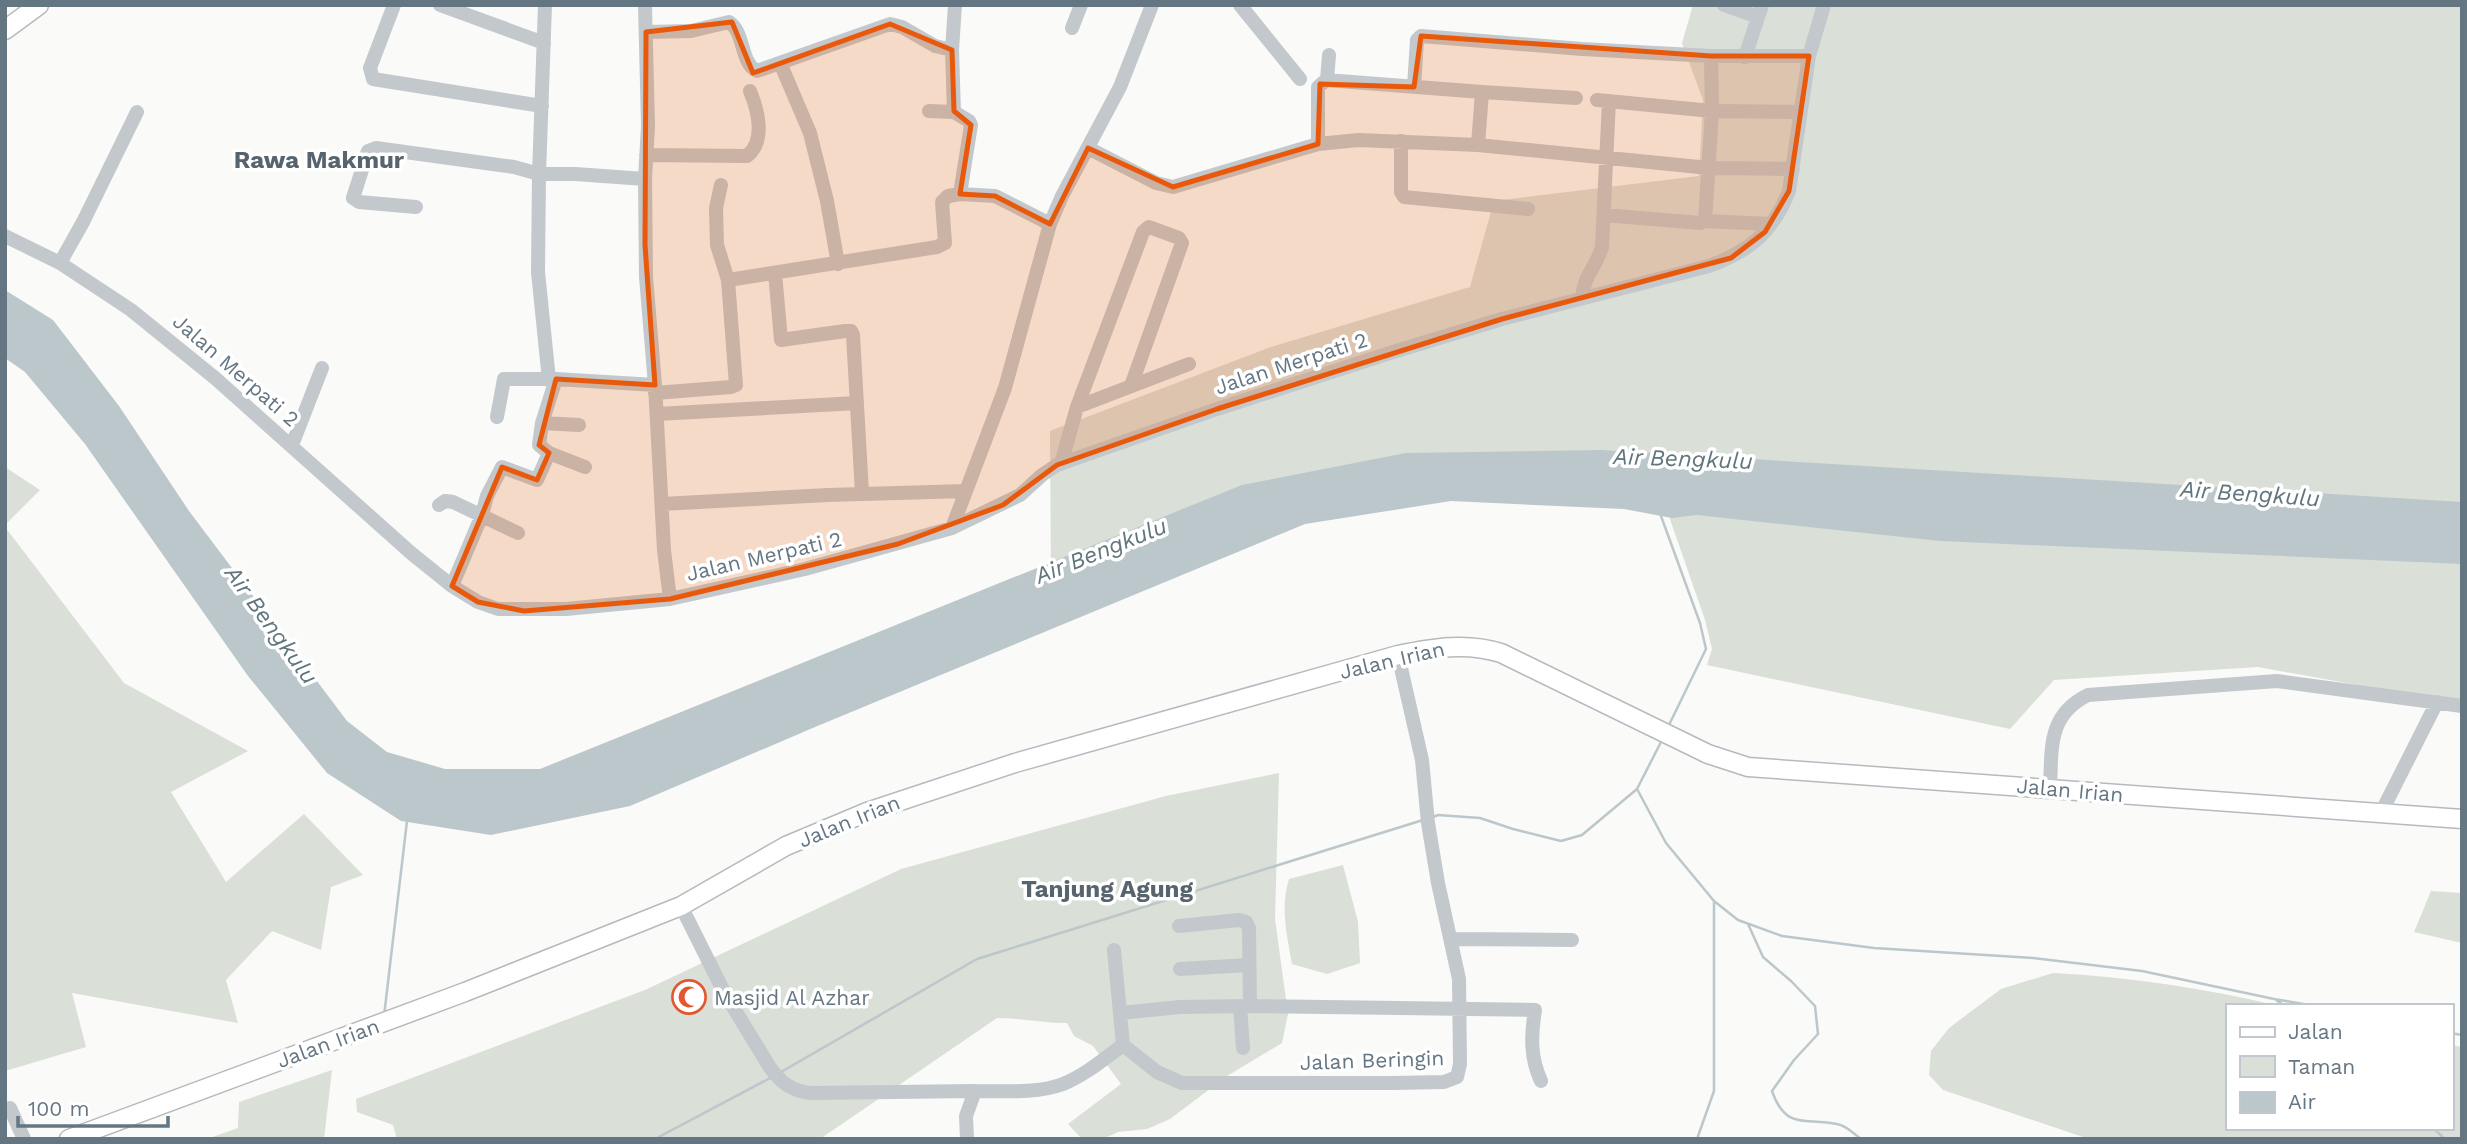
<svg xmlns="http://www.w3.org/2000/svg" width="2467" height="1144" viewBox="0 0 2467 1144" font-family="'Work Sans',sans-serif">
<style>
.green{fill:#dadfd7}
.water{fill:#bbc7cb}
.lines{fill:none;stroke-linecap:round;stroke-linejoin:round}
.stream{stroke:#bbc7cb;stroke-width:2.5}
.major-casing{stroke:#b5babe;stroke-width:21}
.minor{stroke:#c3c8cc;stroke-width:14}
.major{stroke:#fff;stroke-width:18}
.marked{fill:#e8590c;fill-opacity:0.2;stroke:#e8590c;stroke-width:5;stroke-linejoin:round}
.labels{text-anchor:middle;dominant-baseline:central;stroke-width:7;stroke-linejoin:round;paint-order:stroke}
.street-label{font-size:21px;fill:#657683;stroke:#fff}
.poi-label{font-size:21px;fill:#657683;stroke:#fff;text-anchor:start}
.water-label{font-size:23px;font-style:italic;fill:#60757c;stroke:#fff}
.quarter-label{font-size:24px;font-weight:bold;fill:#57646e;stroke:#fff}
</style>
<rect width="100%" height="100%" fill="#fafaf8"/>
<path class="green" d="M1693,5H2462V704L2258,667L2054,680L2010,729L1707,665L1712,649L1705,620L1663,499L1615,460L1051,575L1050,431L1271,347L1470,287L1494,201L1699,176L1703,100L1682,43Z
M5,467L40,490L5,525Z
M5,527L124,683L248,751L171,792L226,882L304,814L363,875L331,887L321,950L272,931L226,980L238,1023L72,993L86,1047L5,1071Z
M1279,773L1275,919L1288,1014L1282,1043L1227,1076L1170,1119L1147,1129L1118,1132L1103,1139L1081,1138L1068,1124L1121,1084L1093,1046L1074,1036L1067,1023C1044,1023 1021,1018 997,1018L820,1139H397L393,1125L357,1112L356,1099L645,990L901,869L1166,796Z
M1343,865L1358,922L1360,963L1327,974L1292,964C1287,935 1280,908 1289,879Z
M2431,891L2462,893V943L2414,932Z
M2053,973C2129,977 2204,988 2279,1006H2227V1128H2451V1045L2462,1047V1139H2089L1943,1090L1929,1075L1931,1051L1949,1028L2001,989Z
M332,1070L324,1139H207L238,1128L239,1102Z"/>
<path class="water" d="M5,290L53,320L119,406L189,511L347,721L387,752L445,769H540L1242,485L1406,453L1601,450L2462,502V564L1940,541L1697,515L1672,518L1624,509L1451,501L1305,524L815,727L630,806L491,835L401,821L327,773L248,676L85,444L25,372L5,358Z"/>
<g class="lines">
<path class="stream" d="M1661,516L1700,623L1706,649L1668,727
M1637,789L1666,843L1714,901V1091L1697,1139
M1433,817L1438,815L1480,818L1513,829L1561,841L1582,835L1637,789L1662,740
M1714,901L1738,920L1782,936L1874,948L2033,958L2142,971L2274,999L2315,1006
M1748,924L1763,957L1791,981L1815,1006L1818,1034L1794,1060L1772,1091C1786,1131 1805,1117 1837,1124C1846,1125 1854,1134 1861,1139
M2277,1001L2286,1006
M384,1016L407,821
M2451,1033L2462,1035
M781,1072L977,959L1423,820
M2433,1128L2445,1139
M655,1139L772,1077"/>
<g class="major-casing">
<path id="major" d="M5,30L39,5
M69,1139L465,992L681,906L786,846L867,812L1015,763L1398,655C1433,648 1466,642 1501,653L1708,754L1748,767L2462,819"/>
</g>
<path class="minor" d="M394,5L370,68L373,79L542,106
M440,5L544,43
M545,5L539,174L538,272L549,380
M645,5L648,126L645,179L646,277L655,385L664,550L670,599
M1240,5L1300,79
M1724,5L1758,17
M1072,28L1081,5
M646,32L691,31L729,22C745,32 740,63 757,71L890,24L902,27L935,46L952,50
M1745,57L1762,5
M781,65L810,133L827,201L838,264
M1327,80L1329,55
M1414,87L1417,40L1421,36L1582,49L1711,56H1809
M1597,100L1712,111L1800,112
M929,111L954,112
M1401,141V192L1404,197L1528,209
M1318,144V87L1326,80L1482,92
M1478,145L1482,92L1576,98
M1088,148L1156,183L1173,187L1318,144L1358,140L1478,145L1709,168L1793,169
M646,155L747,156C766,141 758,110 750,91
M960,194L995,196L1050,224
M416,207L359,202L353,198L368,151L376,148L514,167L539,174H575L645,179
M1604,215L1700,223L1705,221L1712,111L1711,56
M1705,221L1771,224
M5,236L60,263L131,310L215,378L411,553L452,586L478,602L498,609H566L670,599L805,569L952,528L1020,495L1042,475L1057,465L1217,409L1393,352L1502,319L1709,266C1750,251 1773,232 1789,191L1809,56L1824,5
M60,263L83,222L137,112
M775,273L781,340L845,331H851L853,335L862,493
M728,280L937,247L945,243L942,202L948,196L960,194L971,125L969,121L954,112L952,50L955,5
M1582,298C1584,274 1596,268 1602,247L1609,101
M556,379L542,423L579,425
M655,393L731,387L736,385L728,280L717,245L716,208L721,185
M1077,407L1189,364
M657,414L857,403
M497,417L504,379H556L655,385
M292,445L322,368
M549,453L585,467
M1061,464L1077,407L1143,232L1149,227L1179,238L1182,243L1131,386
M662,504L828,495L966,491L1005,388L1050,224L1062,196L1120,87L1152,5
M439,505L445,501L453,502L518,533
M952,528L966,491
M452,586L482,515L487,496L502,467L537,480L549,453L539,445L542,423
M2050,788C2052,749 2047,715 2088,695L2277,681L2462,706
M2381,813L2437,702
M681,906L724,992L769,1066C780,1082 791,1091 811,1093L975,1091
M1179,926L1239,920L1246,922L1249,928L1250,1006
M1451,939L1572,940
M1114,950L1123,1045
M1180,969L1249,965
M1240,1006L1243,1048
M1120,1013L1180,1007L1250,1006L1535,1010C1531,1036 1530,1057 1541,1081
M10,1108L24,1139
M967,1139L966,1116L975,1091C1004,1091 1036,1094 1063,1084C1085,1075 1104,1059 1123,1045L1157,1072L1182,1083H1393L1444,1082L1457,1077L1460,1064L1459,979L1438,883L1428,823L1422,760L1398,655"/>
<use href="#major" class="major"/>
</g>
<path class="marked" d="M732,22L753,73L890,24L952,50L954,111L971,125L960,194L995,196L1050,224L1088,148L1173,187L1318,144L1320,84L1414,87L1421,36L1711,56H1809L1789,191L1765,232L1731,258L1502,319L1217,409L1057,465L1003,505L898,544L670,599L524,611L478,602L452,586L502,467L537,480L549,453L539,445L556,379L655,385L645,245L646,32Z"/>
<defs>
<g id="mosque-ring" transform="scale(1.75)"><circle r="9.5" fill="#fff" stroke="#e4572e" stroke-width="1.5"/><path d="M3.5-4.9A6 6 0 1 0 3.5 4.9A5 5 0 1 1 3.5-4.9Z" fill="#e4572e"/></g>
</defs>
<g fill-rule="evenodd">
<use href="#mosque-ring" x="689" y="997"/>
</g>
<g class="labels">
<g class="street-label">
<text transform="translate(1291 363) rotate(-18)">Jalan Merpati 2</text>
<text transform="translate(236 370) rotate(41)">Jalan Merpati 2</text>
<text transform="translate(764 556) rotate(-13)">Jalan Merpati 2</text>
<text transform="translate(1392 660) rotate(-13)">Jalan Irian</text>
<text transform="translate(2070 790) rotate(5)">Jalan Irian</text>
<text transform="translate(849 821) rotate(-22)">Jalan Irian</text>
<text transform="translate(328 1043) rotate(-20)">Jalan Irian</text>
<text transform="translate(1372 1060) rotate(-2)">Jalan Beringin</text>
</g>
<g class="poi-label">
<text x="714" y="997">Masjid Al Azhar</text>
</g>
<g class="water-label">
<text transform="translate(1683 459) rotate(2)">Air Bengkulu</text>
<text transform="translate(2250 494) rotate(4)">Air Bengkulu</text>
<text transform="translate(1101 551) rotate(-22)">Air Bengkulu</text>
<text transform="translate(271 625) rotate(54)">Air Bengkulu</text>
</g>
<g class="quarter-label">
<text x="319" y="160">Rawa Makmur</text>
<text x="1107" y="889">Tanjung Agung</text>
</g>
</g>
<rect width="2467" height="1144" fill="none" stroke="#657683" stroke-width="14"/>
<rect x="2226" y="1004" width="228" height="126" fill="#ffffff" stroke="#c1c8cd" stroke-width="2"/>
<rect x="2240" y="1027" width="35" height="10" fill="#ffffff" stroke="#c1c8cd" stroke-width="2"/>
<text x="2288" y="1039" font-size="21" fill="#657683">Jalan</text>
<rect x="2240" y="1056" width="35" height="21" fill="#dadfd7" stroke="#c1c8cd" stroke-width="2"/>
<text x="2288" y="1074" font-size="21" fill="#657683">Taman</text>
<rect x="2240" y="1092" width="35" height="21" fill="#bbc7cb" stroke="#c1c8cd" stroke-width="2"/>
<text x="2288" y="1109" font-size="21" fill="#657683">Air</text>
<path d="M18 1116v10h150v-10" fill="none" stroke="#657683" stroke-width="3.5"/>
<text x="28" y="1116" font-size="21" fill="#657683" stroke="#ffffff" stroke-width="5" paint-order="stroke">100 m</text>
</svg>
